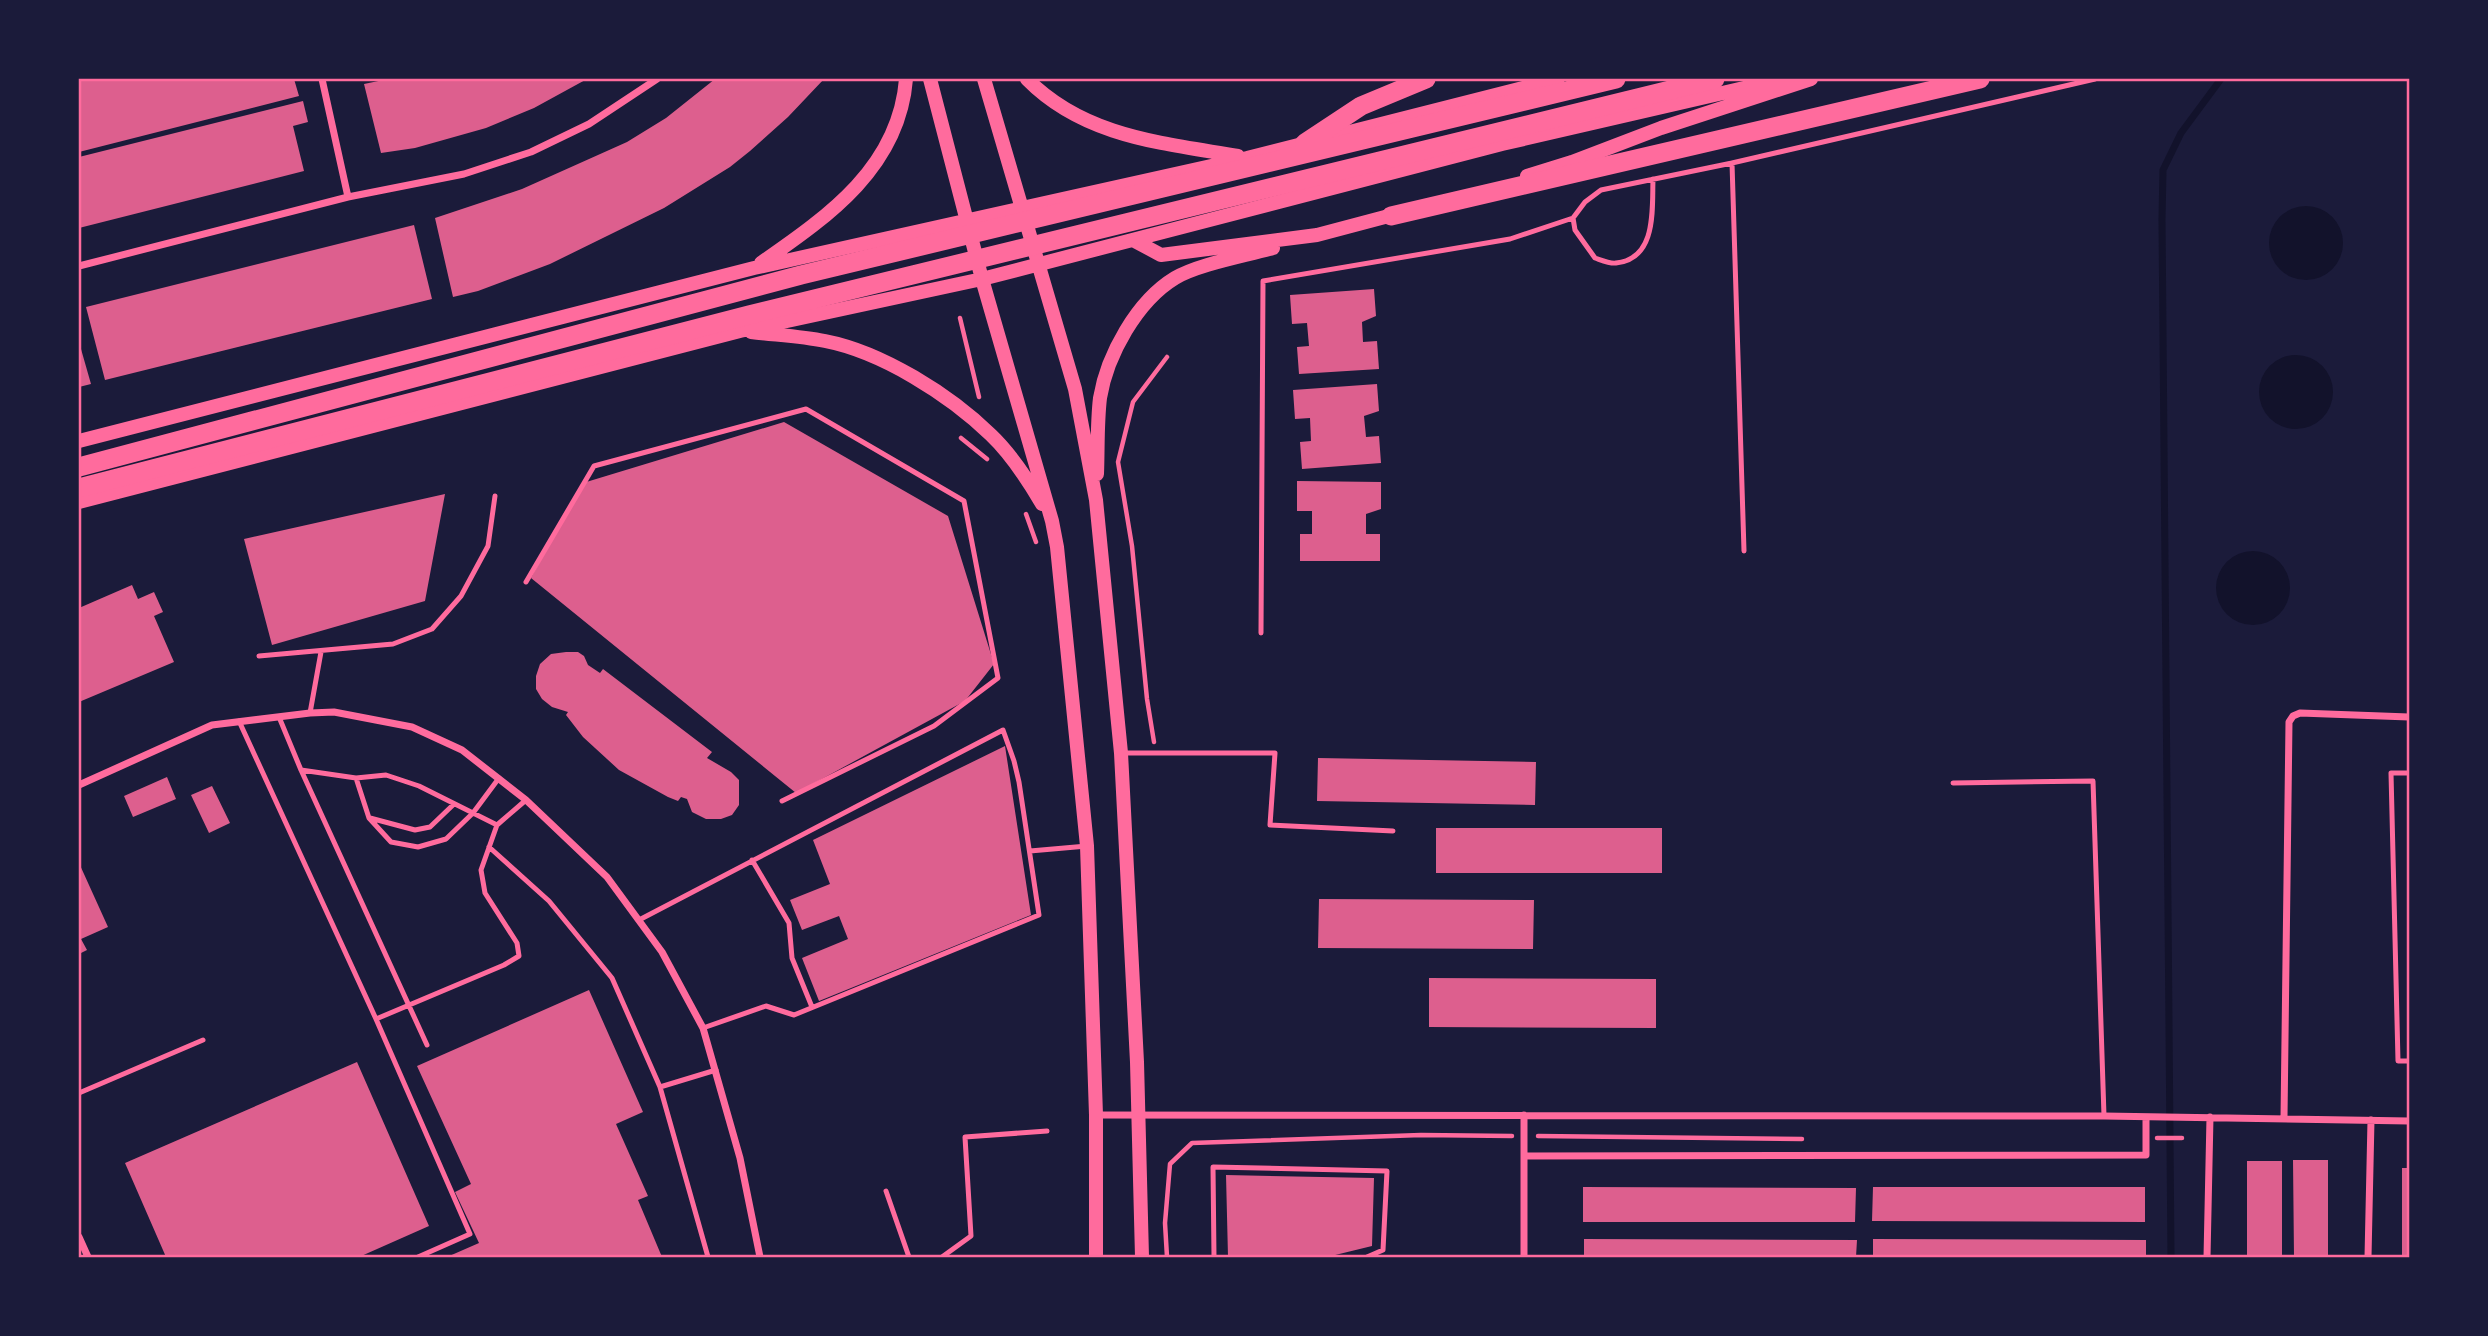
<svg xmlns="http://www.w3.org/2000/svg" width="2488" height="1336" viewBox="0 0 2488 1336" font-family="'Noto Sans',sans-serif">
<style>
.water{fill:#12122b}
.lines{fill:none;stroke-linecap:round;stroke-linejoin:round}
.stream{stroke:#12122b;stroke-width:7}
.building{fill:#dd5f8e}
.path{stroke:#ff6b9d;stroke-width:4.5}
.service{stroke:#ff6b9d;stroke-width:5}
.minor{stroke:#ff6b9d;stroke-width:7}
.secondary{stroke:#ff6b9d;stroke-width:14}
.motorway{stroke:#ff6b9d;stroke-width:19}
.neatline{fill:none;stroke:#ff6b9d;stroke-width:2.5}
</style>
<rect width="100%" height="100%" fill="#1b1b3a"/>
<path class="water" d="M2269 243a37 37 0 1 1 74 0a37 37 0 1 1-74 0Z
M2259 392a37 37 0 1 1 74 0a37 37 0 1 1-74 0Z
M2216 588a37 37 0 1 1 74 0a37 37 0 1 1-74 0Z"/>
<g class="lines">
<path class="stream" d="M2171,1257L2162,219L2163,170L2181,133L2221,79"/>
</g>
<path class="building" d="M79,79H294L299,96L79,152Z
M388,79H587L534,108L486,128L415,148L381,153L364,84Z
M715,79H824L788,117L750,151L730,167L664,208L550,264L478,291L453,297L435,218L522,189L627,142L666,118Z
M303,101L308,122L293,126L304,171L79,228V157Z
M414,225L432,299L105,380L86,307Z
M1374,289L1376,316L1362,322L1363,342L1377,341L1379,369L1299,374L1297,347L1309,346L1307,323L1292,324L1290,295Z
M79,342L91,384L79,387Z
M1377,384L1379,411L1364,416L1366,437L1379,436L1381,463L1302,469L1300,442L1311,441L1310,418L1295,419L1293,390Z
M784,422L948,516L994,664L965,701L796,793L531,578L583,483Z
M1297,481L1381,482V509L1366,514V534H1380V561H1300V534H1312V511H1297Z
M445,494L425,601L272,645L244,539Z
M132,585L138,599L154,592L163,612L154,616L174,662L79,702V608Z
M566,652H578L584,656L588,665L600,673L603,669L712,752L707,758L731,772L739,780V805L732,815L721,819H706L692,812L687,799L681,797L678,801L668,797L619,770L583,737L566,715L568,712L552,707L542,699L536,689V676L540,664L551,654Z
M1005,746L1031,915L819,1001L802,958L848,939L839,916L802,930L790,900L830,884L813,840Z
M1318,758L1536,762L1535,805L1317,801Z
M167,777L176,799L133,817L124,796Z
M212,786L230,823L209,833L191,795Z
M1436,828H1662V873H1436Z
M79,863L108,927L81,939L87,950L79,954Z
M1319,899L1534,900L1533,949L1318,948Z
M1429,978L1656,979V1028L1429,1027Z
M589,990L643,1112L616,1124L648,1196L638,1200L662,1257H447L479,1243L455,1192L471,1184L417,1066Z
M357,1062L429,1226L359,1257H166L125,1163Z
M2293,1160H2328V1257H2294Z
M2247,1161H2282V1257H2247Z
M2402,1168H2409V1257H2402Z
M1226,1175L1374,1178L1372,1246L1327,1257H1228Z
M1583,1187L1856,1188L1855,1222H1583Z
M1873,1187H2145V1222L1872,1221Z
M1584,1239L1857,1240L1856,1257H1584Z
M1873,1239L2146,1240V1257H1873Z"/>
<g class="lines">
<path class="path" d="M960,318L979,397
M961,438L987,459
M1026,514L1036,542
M1154,742L1147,699L1132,546L1118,462L1133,402L1167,357
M1538,1136L1802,1139
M2157,1138H2182
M1167,1257L1165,1223L1170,1164L1192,1143L1421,1135L1512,1136"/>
<path class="service" d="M1573,218L1575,230L1595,258C1601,260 1610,264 1616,263C1657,259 1652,209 1653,179
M1744,551L1732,163L2095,79
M526,582L594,466L806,409L964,501L998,678L934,726L782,801
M1261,633L1263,281L1510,239L1573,218L1585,202L1601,190L1732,163
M259,656L393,644L432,629L461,596L488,546L495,496
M310,713L321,652
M279,717L301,770L427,1045
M239,721L376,1019
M1121,753H1275L1270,825L1393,831
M301,770L356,778L369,818L391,842L418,847L446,839L473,813L499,778
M2409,773H2391L2398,1061H2409
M356,778L386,775L419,786L497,825
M1953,783L2093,781L2104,1116
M370,818L415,830L430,827L454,804
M489,847L549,901L612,978L660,1087L708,1257
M1030,851L1087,846
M752,860L789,923L792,958L812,1007
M639,920L1003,730L1014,761L1019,782L1039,915L794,1015L766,1006L703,1028
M660,1087L716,1070
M79,1093L203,1040
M886,1191L909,1257
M418,1257L470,1234L376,1019L504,965L519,956L517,943L485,893L481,870L497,825L526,800
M942,1257L971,1236L965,1137L1047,1131
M1214,1257L1213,1167L1387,1171L1383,1250L1367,1257"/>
<path class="minor" d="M322,79L348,197
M79,266L348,197L464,174L531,152L589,124L657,79
M79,785L212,725L310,713L334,712L412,727L462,750L526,800L607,877L662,952L703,1028L740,1158L760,1257
M1096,1115L2104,1116L2409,1121
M1524,1115V1257
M2284,1118L2289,722L2293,716L2300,713L2409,717
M1524,1156L2146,1155V1117
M79,1237L88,1257
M2207,1257L2210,1117
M2368,1257L2371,1120"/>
<path class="secondary" d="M930,79L982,279L1052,521L1057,547L1087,846L1096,1115V1257
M984,79L1075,389L1096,500L1121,753L1137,1062L1142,1257
M1027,79C1084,137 1162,143 1238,156
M1527,176L1572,162L1661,128L1811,79
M1133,240L1161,255L1317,235L1400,213
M761,263C827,217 899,168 906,79
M751,332C775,335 801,336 825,341C882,352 950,395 991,435C1012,455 1028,480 1042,504
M79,441L754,268L1247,158L1558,79
M1097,474C1098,449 1097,423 1100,398C1107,355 1137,301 1175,278C1199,264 1245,256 1273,248
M79,502L740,331L982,279L1502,144L1783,79"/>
<path class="motorway" d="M1305,143L1361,106L1426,79
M1391,216L1980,79
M79,467L801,275L1616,79
M79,488L749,315L1715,79"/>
</g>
<rect width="2488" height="1336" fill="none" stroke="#1b1b3a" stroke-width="161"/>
<rect x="80" y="80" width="2328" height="1176" class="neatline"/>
</svg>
